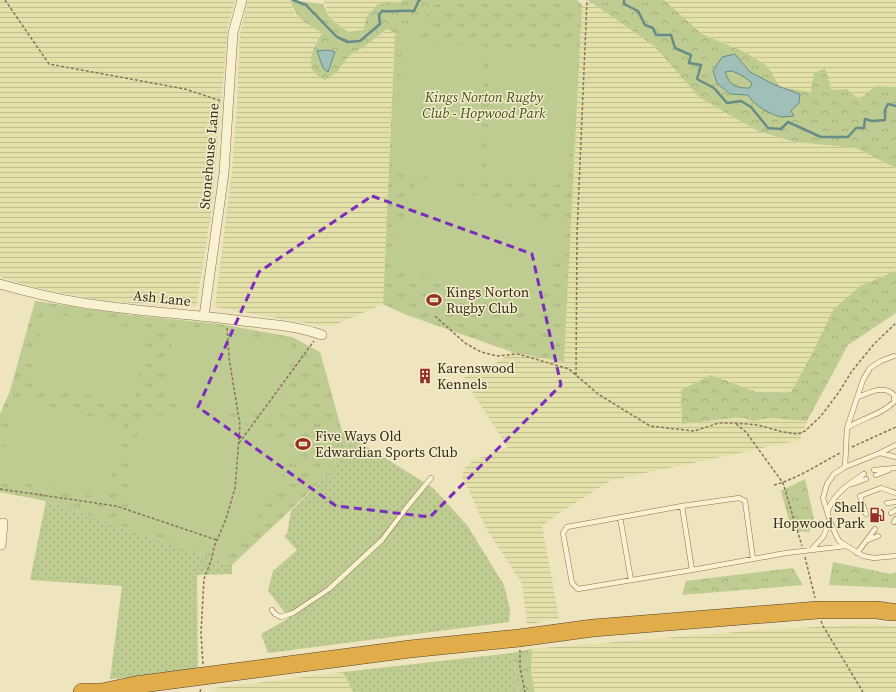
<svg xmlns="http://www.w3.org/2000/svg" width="896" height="692" viewBox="0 0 896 692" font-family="'Source Serif 4',serif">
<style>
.farmland{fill:url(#farmland-rules)}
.grass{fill:url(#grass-dots)}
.forest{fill:url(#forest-crowns)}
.park{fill:url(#park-tufts)}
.garden{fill:#bfcc91}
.water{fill:#a1bfb9;stroke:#688c87;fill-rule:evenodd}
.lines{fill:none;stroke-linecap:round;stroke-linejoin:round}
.stream{stroke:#688c87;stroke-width:2.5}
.lane-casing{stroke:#867456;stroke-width:5.5}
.street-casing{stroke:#867456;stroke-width:10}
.highway-casing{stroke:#53412b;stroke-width:18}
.path{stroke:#867456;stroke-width:1.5;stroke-dasharray:3 2;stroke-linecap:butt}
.lane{stroke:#f9f1d0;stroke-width:4.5}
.street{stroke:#f9f1d0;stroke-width:9}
.highway{stroke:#e0ad4a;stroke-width:17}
.marked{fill:none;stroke:#7b2cbf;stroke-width:3;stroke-dasharray:8 5;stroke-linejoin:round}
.labels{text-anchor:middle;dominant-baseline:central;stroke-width:3;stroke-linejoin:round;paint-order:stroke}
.park-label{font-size:14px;font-style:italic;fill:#415121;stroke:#f5edcc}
.street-label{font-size:14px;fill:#352a1b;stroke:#f5edcc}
.poi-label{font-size:14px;fill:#352a1b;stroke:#f5edcc;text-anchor:start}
</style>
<defs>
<pattern id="farmland-rules" width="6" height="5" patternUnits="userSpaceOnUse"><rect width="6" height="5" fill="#e3e0aa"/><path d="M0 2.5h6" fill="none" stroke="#c3c092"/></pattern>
<pattern id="grass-dots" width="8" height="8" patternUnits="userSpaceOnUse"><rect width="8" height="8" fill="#bfcc91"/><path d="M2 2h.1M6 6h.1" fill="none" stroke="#a5af7c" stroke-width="1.8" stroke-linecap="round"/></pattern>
<pattern id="forest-crowns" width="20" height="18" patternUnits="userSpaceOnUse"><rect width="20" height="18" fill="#bfcc91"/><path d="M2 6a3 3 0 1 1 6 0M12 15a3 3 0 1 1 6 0" fill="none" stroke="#a5af7c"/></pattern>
<pattern id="park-tufts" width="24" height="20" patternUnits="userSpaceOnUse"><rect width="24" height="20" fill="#bfcc91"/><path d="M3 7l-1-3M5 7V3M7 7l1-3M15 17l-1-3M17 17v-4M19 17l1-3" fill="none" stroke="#a5af7c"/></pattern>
</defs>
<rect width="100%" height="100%" fill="#eee4bd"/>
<path class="farmland" d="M0,0H235L228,25L211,215L196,307L105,301L33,287L0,277Z
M248,0H290L294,12L302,20L322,33L313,46L337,72L349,56L365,46L388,29L395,34L383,304L330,327L215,307L232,171L237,104L240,34Z
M323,0H404L399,2L378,4L367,16L363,30L348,32L330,18Z
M664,0H896V87L876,86L859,99L832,90L825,68L811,92L780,87L768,67L747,53L702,34Z
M591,2L654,46L700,98L758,131L795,142L856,148L896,168V271L886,276L813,352L791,392L759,393L711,375L683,424L741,417L753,421L768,418L807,421L800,440L612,480L562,511L542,526L559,618L527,625L522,583L487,530L462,476L464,469L472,461L508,447L463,378L476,371L498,362L512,352L564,361L582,5Z
M872,624L896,627V692H535L531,674L532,649L760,630Z
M343,672L353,692H216L215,688Z"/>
<path class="grass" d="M342,431L433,488L467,525L504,585L510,609L509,622L268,653L261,634L289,618L268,591L273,571L297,550L284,536L287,534L291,511L334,469Z
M46,501L232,565V574L197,575L198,671L110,679L122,586L30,580Z
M512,653L519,692H353L343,672Z"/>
<path class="forest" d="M290,0L323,4L330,18L348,32L363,30L367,16L378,4L399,2L404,0H449L432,5L422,21L405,39L387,29L365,46L349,56L337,72L325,80C322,78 316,75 314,72C306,59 315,44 322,33C305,22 297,20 290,0Z
M588,0H664L702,34L747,53L768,67L780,87L811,92L814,73L825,68L832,90L847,89L859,99L876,86L896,87V168L856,148L795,142L758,131L700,98L654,46Z
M896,271V313L848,345L807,421L768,418L753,421L741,417L682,424L681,390L711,375L759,393L791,392L813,352L833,310L860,286Z
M805,479L814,519L809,532L792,531L781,491Z
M833,562L891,574L896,572V588L829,585Z
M793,568L803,585L682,595L686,581Z
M532,649L531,674L535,692H519L512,653Z"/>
<path class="park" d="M449,0H577L582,5L564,362L512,352L404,314L383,304L395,34L405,39L422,21L432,5Z
M35,301L131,315L220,324L292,337L320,352L342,431L334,469L232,565L46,501L0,492V414L10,391Z"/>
<path class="garden" d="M402,42L485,46L478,179L395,174Z
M492,48L575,53L568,185L485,181Z
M417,177L567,224L538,312L389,265Z
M44,312L147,330L134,402L31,384Z
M174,326L292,344L280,418L163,401Z
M16,399L124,424L106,499L0,474V464Z
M195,410L275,433L288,451L286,469L277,489L233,549L225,557L129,522L132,447L145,418Z"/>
<path class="water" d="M328,50L335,52L328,72L323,68L317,51Z
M735,54L750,72L775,85L800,94L799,103L791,111L794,116C790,116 786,117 782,117C770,115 754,105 748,95L730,94L717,83L713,71L722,57ZM732,71L743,76L752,83L750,88C735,88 730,86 725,72Z"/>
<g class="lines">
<path class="stream" d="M293,0L306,5L337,37L348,42L360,41L380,24L379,15L382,11C393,12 403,10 414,11L419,0H420
M624,0V4L638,11L645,25L653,28L656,35H671L675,48L691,55L689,63L701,65L697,79L714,88L727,103L741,101L751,107L768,128L781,129L788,122L821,137H848L856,128H864L865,119L872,121L885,120V110L888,104L896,106"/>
<g class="lane-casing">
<path id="lane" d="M847,428C862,418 881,415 894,402V395C884,384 869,393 858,397
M880,453L896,445
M896,457L880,453L845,467L834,474L827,484L823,498L830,521L835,533L839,541L863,556L874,558L896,556
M845,467L847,428L863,380L870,368L881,361L894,356
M874,470L896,468
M876,475L889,470
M852,484L866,479
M887,503L896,502
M682,506L567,527L563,533L572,583L578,589L692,570
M828,511C833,494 850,483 864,474
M891,513L896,510
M866,514L860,496L881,488L896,493
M620,517L631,580
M894,522L896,519
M868,540L878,536
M811,550L823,537L830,521
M857,553L875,529
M753,559L745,501L739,498L682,506L692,570L786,553L846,546
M272,610L275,614L281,617L293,613L329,589L382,540L407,507L431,478"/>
</g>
<g class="street-casing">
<path id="street" d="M0,284C32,293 65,301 98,305C144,312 189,314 235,320C263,324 295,325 322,335
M204,316L224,173L233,33L242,0
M1,545L3,523"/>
</g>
<g class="highway-casing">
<path id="highway" d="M82,692H103
M102,692L135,685L203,676L410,649L519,638L593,628L818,610H877L891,612H896"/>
</g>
<path class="path" d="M5,0L49,64L185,89L221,101
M435,316L465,343L481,352L497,356L518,354L569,369L598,394L650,426L694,431L719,423H735L758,425L783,432L798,434L805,431L821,416L839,392L852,371L874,344L896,323
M576,375L577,234L587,0
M736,424L746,432L783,483L802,546
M239,443L314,341
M852,447L896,427
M774,485C797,479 819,464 840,453
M0,489L116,506L217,540
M805,557L815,598
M821,621L823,626L863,692
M520,650V668L525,692
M203,664L201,633L204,579L212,558L214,547L226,519L235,488L240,425L229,358L227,327
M200,692L201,688"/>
<use href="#lane" class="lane"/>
<use href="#street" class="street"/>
<use href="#highway" class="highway"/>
</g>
<path class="marked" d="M372,196L532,254L561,385L430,517L336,506L198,407L259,272Z"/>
<defs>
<g id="stadium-bare" transform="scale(1.2)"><path d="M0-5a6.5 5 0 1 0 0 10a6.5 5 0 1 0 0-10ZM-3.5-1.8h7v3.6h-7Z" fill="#952f25" stroke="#f5edcc" stroke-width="2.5" paint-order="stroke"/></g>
<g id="building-bare" transform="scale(1.2)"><path d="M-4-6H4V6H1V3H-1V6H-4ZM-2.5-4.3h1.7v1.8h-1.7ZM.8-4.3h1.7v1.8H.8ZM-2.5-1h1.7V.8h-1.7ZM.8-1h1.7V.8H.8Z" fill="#952f25" stroke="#f5edcc" stroke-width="2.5" paint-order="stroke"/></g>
<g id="fuel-bare" transform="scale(1.2)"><path d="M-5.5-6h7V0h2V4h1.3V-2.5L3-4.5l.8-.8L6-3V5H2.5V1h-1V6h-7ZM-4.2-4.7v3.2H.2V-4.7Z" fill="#952f25" stroke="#f5edcc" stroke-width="2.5" paint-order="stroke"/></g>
</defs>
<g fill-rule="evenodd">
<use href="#stadium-bare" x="434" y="300"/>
<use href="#building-bare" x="425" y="376"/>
<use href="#stadium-bare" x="303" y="444"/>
<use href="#fuel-bare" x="877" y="515"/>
</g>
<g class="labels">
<g class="park-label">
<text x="484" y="97">Kings Norton Rugby<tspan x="484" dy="16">Club - Hopwood Park</tspan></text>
</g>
<g class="street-label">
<text transform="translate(209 156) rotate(-85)">Stonehouse Lane</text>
<text transform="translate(162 298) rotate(6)">Ash Lane</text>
</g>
<g class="poi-label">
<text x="446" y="292">Kings Norton<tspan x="446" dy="16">Rugby Club</tspan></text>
<text x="437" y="368">Karenswood<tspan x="437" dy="16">Kennels</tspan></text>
<text x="315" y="436">Five Ways Old<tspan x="315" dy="16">Edwardian Sports Club</tspan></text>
<text x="865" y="507" text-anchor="end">Shell<tspan x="865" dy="16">Hopwood Park</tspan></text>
</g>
</g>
</svg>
